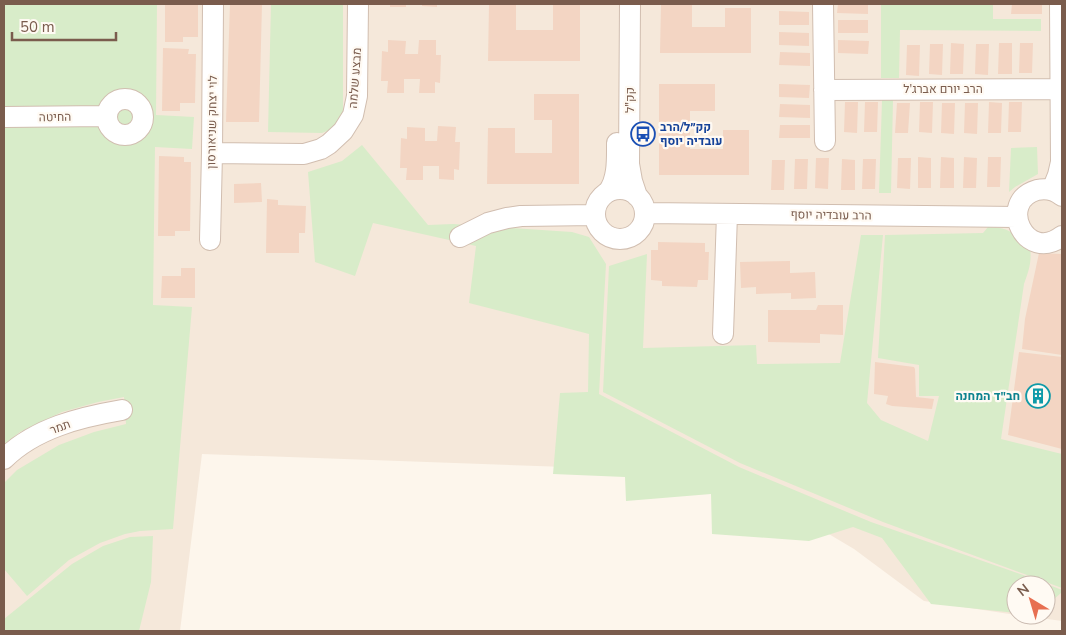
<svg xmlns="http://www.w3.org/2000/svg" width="1066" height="635" viewBox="0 0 1066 635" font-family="'Nunito Sans',Heebo,sans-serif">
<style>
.residential{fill:#f5e8da}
.green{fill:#d8ecc9}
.building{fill:#f3d5c3}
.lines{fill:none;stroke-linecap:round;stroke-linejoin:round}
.minor-casing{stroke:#d1beb0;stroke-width:22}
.minor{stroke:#fff;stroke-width:20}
.labels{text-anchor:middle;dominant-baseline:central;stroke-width:4.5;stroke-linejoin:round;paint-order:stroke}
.street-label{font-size:12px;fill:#7a5c4d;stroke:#fffaf3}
.transit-label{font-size:12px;font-weight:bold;fill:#164399;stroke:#fffaf3;text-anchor:start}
.culture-label{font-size:12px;font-weight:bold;fill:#0d838f;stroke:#fffaf3;text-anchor:end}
</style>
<rect width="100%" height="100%" fill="#fdf6ec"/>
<path class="residential" d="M4,4H1062V621L1018,615H1046V585H1016V615L924,601L854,549L770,499L652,470L202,454L180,631H4Z"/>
<path class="green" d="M4,4H157L156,115L194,117L192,149L155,147L153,305L192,307L173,529L140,531L125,534L100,543L69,560L27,596L4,569V483L17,470L59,445L94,432L126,424L124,397L98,402L62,412L20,432L4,445Z
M271,4H343V115L339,121L332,129L322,133L268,132Z
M881,4H993V19H1041V31L900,30L899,78H881Z
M882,100H893L891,193H879Z
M362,145L428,225L453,224L572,232L589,237L606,264L599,394L739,467L871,522L1029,577L1062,590V594L1061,593L1046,606V585H1016V613L931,604L882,538L853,527L809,541L712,534L711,494L626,501L625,477L553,474L560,393L588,392L589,334L469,303L476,246L373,223L355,276L315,262L308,172L342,161Z
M1037,147L1038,174L1015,187L1009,192L1011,148Z
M988,227C1010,227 1014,234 1030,247C1032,261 1029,270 1024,284L1001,439L1062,454V588L883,522L740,463L603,392L609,266L647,254L643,348L756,345L757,364L840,363L861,235H883L867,403L881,420L928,441L939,396H919V365L878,358L885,235L983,233Z
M153,536L151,582L139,631H4V619L72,564L103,546L130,537Z"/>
<path class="building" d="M165,4H198V37H183V42H165Z
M230,4H262L259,122H226Z
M390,4H406V7H390Z
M422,4H437V7L422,6Z
M553,4H580V61H488L489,5H516V30H553Z
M661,4H692V27H725V8H751V53H660Z
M838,4H868V14L837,13Z
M1012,4H1042V14H1011Z
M779,11L809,12V25H779Z
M838,20H868V33H838Z
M779,32L809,33V46L779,45Z
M388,40L406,41L405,54H418L419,40H436V55H441L440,83L435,82V93H419L420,79H404V93H387L388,81H381L382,51L388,52Z
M838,40L869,41L868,54L838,53Z
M951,43L964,44L963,74H950Z
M999,43H1012V74H998Z
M1020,43H1033L1032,73H1019Z
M930,44H943L942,75L929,74Z
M976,44H989L988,75L975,74Z
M907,45H920L919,76L906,75Z
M163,48L189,49L188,54H196L195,103H180V111H162Z
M780,52L810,53V66L779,65Z
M659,84H715V111H690V149H723V130H749V175H659Z
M779,84L810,85L809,98L779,97Z
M534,94H579V184H487L488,128H515V153H552V120H534Z
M845,102H858L857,133L844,132Z
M865,102H878L877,132H864Z
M920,102H933L932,133L919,132Z
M989,102L1002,103L1001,133H988Z
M1009,102H1022L1021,132H1008Z
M897,103H910L908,133H895Z
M942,103H955L954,134L941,133Z
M965,103H978L977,134L964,133Z
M780,104L810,105V118L779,117Z
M780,125H810V138H779Z
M438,126L456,127L455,142H460L459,170L454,169V180L439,179V166H423V180H406L407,168H400L401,138L407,139V127L425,128V141H437Z
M159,156L184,157V162H191L190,231H175V236H158Z
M918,157L931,158V188H918Z
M941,157L954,158V188H940Z
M964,157L977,158L976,188H963Z
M988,157H1001L1000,187H987Z
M816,158H829L828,189L815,188Z
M898,158H911L910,189L897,188Z
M795,159H808L807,189H794Z
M842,159L855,160V190H841Z
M863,159H876L875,189H862Z
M772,160H785L784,190H771Z
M261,183L262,202L234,203V184Z
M267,199L278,200V205L306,206L305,233H299V253H266Z
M658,242L705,243V252H709L708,280H698L697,287L662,286V281L651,280V250H658Z
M1039,253L1062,254V355L1022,349L1025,319Z
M790,261V273L815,272L816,298L791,299V293L756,294V287L741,288L740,262Z
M181,268H195V298H161L162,276H181Z
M818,305H843V335L820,334V343L768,342V310H816Z
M1019,352L1062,357V449L1008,435Z
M875,362L914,367L915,369L916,397L934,399L932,409L892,406L886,404L888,396L874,394Z"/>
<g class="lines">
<g class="minor-casing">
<path id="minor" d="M630,4L629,164L632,181L637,196
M823,4L825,141
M824,90L1061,89
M107 117a18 18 0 1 1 36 0a18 18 0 1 1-36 0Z
M4,117L106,116
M212,153L304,154L321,149L329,144L343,131L353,115L357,96L358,4
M595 214a25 25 0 1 1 50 0a25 25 0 1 1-50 0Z
M1052,190L1058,175L1061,162L1060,4
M608,192C618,179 617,159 617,143
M1062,196C1055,190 1046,188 1037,190C996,202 1026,264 1062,236
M645,213L1017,217
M460,237L488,223L507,218L521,216L595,215
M210,240L212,153L213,4
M723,334L727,214
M4,459C35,428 81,417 122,410"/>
</g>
<use href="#minor" class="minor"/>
</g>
<defs>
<g id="bus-ring" transform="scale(1.25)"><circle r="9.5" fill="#fffaf3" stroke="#1a4fb4" stroke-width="1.5"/><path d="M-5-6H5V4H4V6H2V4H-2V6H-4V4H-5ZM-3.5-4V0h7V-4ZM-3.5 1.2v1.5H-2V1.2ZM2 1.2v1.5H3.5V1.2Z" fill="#1a4fb4"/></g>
<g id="building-ring" transform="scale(1.25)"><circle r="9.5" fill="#fffaf3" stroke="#0f9aa8" stroke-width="1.5"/><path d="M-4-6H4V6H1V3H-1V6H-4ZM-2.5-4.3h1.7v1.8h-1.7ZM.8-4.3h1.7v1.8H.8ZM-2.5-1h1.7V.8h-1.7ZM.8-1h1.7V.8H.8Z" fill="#0f9aa8"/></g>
</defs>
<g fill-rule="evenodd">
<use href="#bus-ring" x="643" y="134"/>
<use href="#building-ring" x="1038" y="396"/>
</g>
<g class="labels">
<g class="street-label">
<text transform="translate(355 78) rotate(-86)">מבצע שלמה</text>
<text x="943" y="89">הרב יורם אברג'ל</text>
<text transform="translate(630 100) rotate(-90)">קק"ל</text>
<text transform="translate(55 117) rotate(-1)">החיטה</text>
<text transform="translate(212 122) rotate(-89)">לוי יצחק שניאורסון</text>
<text transform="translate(831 215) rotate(1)">הרב עובדיה יוסף</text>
<text transform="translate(60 427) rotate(-21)">תמר</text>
</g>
<g class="transit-label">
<text x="660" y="127">קק״ל/הרב<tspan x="660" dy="14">עובדיה יוסף</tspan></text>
</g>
<g class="culture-label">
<text x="1020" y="396">חב"ד המחנה</text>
</g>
</g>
<rect width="1066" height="635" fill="none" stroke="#7a5c4d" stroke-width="10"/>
<g transform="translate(1031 600) rotate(322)"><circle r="24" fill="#fffaf3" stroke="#cabbb1"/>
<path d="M0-4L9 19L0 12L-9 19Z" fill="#e76f51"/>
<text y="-8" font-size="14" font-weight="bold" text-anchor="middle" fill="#7a5c4d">N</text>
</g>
<path d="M12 32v8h104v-8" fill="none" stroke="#7a5c4d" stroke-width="2.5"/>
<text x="20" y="32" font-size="15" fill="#7a5c4d" stroke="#fffaf3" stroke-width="4" paint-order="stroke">50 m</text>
</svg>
